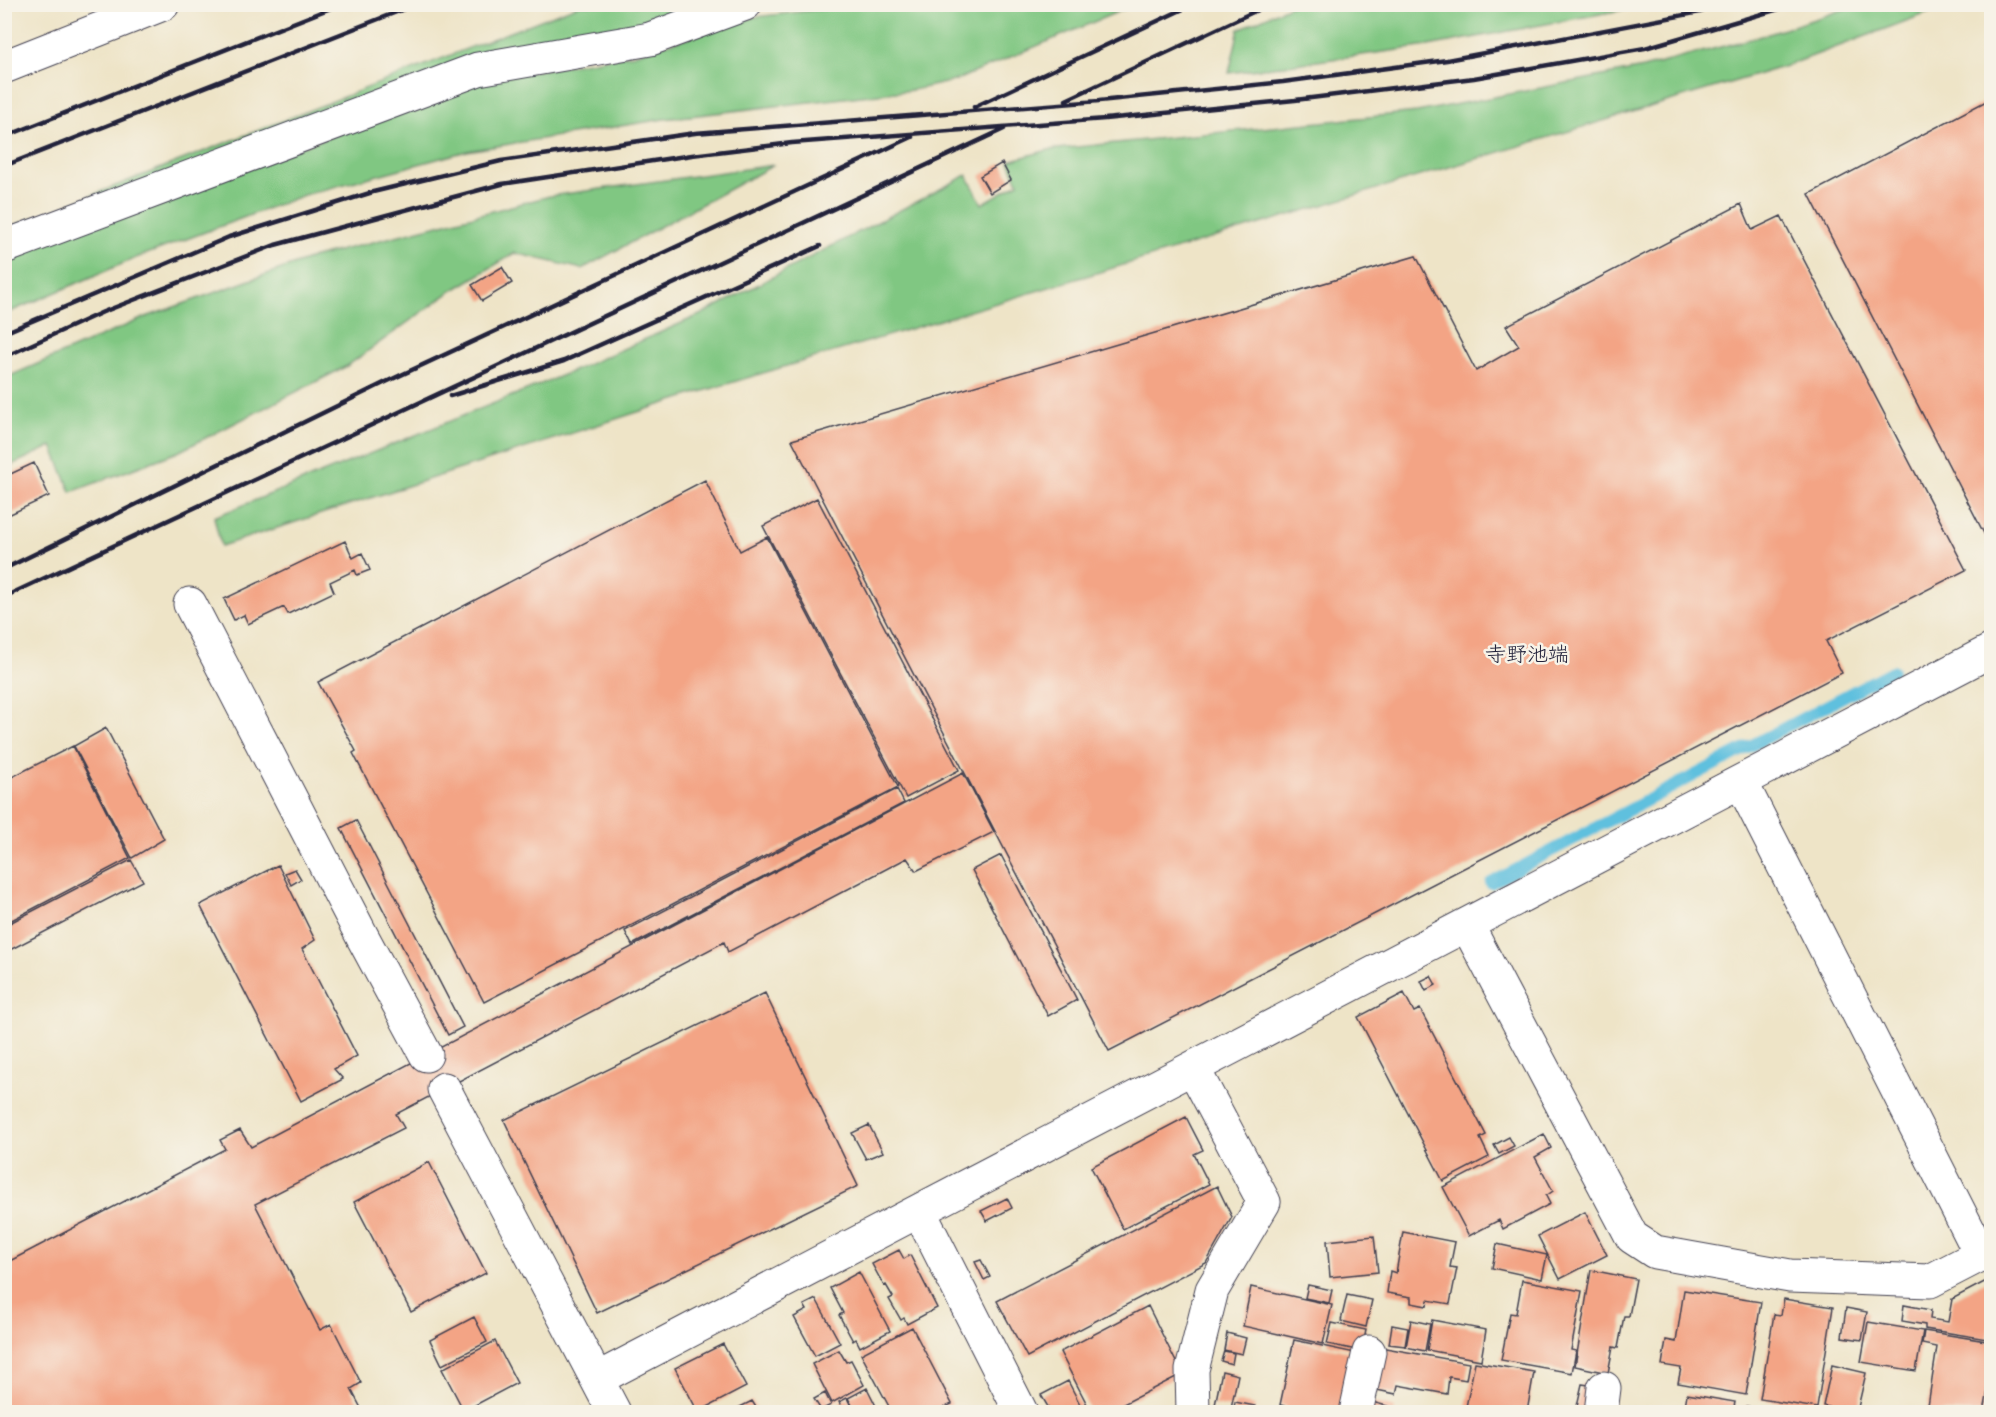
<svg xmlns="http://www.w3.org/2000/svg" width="1996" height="1417" viewBox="0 0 1996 1417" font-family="'Gochi Hand','Klee One',sans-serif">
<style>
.green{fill:#80c782;stroke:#51745e;stroke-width:1.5}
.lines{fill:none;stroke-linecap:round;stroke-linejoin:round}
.stream{stroke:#5fc0de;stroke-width:12}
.building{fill:#f3a485}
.minor-casing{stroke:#413f50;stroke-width:35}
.minor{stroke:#fff;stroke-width:33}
.rail{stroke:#22223b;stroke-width:4.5}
.labels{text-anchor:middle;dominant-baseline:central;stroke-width:5;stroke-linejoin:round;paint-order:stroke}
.quarter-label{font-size:21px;fill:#22223b;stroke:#f7f3e8}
</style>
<rect width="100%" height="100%" fill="#f7f3e8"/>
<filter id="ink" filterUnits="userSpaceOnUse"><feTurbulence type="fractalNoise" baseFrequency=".0167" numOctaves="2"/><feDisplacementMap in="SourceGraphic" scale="12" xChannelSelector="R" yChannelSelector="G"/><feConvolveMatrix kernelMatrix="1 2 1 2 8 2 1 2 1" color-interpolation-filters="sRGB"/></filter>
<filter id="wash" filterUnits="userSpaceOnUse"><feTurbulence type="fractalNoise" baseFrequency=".008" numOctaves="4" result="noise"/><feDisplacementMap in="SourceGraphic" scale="24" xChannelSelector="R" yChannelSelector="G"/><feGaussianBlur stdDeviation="1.35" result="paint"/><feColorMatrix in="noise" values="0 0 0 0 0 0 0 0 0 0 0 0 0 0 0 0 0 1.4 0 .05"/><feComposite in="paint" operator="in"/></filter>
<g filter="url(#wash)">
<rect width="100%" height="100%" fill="#eee4c7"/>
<path class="green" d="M1860,4L1949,5L1786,66L697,393L221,546L214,517L573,371L702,314L967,175L982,204L1018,183L1009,161L1048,150L1417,112L1643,68L1772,33Z
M579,5H710L5,238V229Z
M859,5H1134L954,81L913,90L664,119L467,151L304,195L136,258L5,314V258L478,81L634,54L755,17Z
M1292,5V4L1649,5L1428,46L1229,73L1239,29Z
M774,165L582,269L515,253L450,292L347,366L178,452L71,492L52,446L5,468V378L146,317L315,257L550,196Z"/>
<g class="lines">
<path class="stream" d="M1491,883L1892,671"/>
</g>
<g id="blocks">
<path class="building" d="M1992,98V549L1809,194Z
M1002,163L1011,180L990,193L980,176Z
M1741,204L1752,230L1781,216L1966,570L1826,641L1842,673L1109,1051L792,440L1416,256L1476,371L1519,346L1506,326Z
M502,267L512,283L482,301L472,285Z
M34,463L49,496L4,517V477Z
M705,480L740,551L767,537L898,787L484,1002L353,753L356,751L318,682Z
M817,498L959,770L906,798L763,526Z
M345,541L353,558L362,553L370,570L357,575L355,570L330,582L334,592L288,614L284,607L248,624L244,615L234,620L224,599Z
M106,728L164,839L132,858L74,746Z
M73,746L130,858L4,924V781Z
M963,773L994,832L916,871L907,858L728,952L724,942L396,1114L404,1128L255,1204L320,1330L331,1324L361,1383L351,1389L363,1412H4V1264L225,1149L220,1140L240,1130L251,1147Z
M897,789L904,803L632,945L625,931Z
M356,820L463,1027L448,1035L341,828Z
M1001,855L1077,1000L1048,1016L972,870Z
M131,860L143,881L4,953V926Z
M278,865L315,940L302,949L357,1056L334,1069L343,1079L301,1101L200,905Z
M295,869L301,879L291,885L285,873Z
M1431,976L1436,985L1426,991L1421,981Z
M765,993L858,1186L597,1313L504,1120Z
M1404,993L1414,1012L1420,1009L1486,1135L1480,1138L1489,1157L1443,1181L1358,1017Z
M1186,1117L1203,1150L1194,1154L1209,1184L1123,1229L1091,1167Z
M869,1125L883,1152L866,1159L852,1133Z
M1544,1134L1551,1148L1535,1157L1553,1191L1546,1196L1550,1204L1503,1229L1499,1220L1469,1236L1443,1187Z
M1509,1137L1514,1146L1499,1154L1494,1145Z
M429,1162L486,1273L411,1312L354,1202Z
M1217,1186L1232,1217L1206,1263L1027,1357L997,1301Z
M1007,1198L1012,1208L987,1221L981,1211Z
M1585,1212L1607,1255L1560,1279L1538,1236Z
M1403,1232L1455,1242L1450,1267L1457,1268L1450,1304L1428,1300L1427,1306L1411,1303V1297L1387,1293L1390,1271L1396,1273Z
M1374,1236L1378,1272L1330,1277L1327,1241Z
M1497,1244L1547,1255L1542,1279L1492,1268Z
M899,1250L904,1259L910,1255L937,1308L907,1324L904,1318L901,1320L889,1299L893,1297L886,1285L884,1286L872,1264Z
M981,1260L990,1277L984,1280L975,1262Z
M1591,1270L1636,1279L1629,1316H1624L1618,1348L1613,1347L1608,1373L1575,1366Z
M859,1272L890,1331L860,1347L856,1339L853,1341L839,1315L843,1313L830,1288Z
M1992,1278V1312L1987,1339L1925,1329V1325L1902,1321L1904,1305L1931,1310L1930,1319L1948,1322L1952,1299Z
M1522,1280L1582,1291L1571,1350L1576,1351L1572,1373L1501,1360L1510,1313L1516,1314Z
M1308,1285L1332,1290L1329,1303L1305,1298Z
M1251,1287L1332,1305L1323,1344L1243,1326Z
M1684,1290L1761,1302L1746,1395L1678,1383L1681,1368L1662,1365L1666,1340L1676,1342Z
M1347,1295L1372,1300L1366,1327L1341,1321Z
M816,1299L840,1343L815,1356L794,1317L807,1310L804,1305Z
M1784,1299L1833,1307L1817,1408L1760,1399L1774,1314L1781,1315Z
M1148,1306L1178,1366L1176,1377L1108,1412H1091L1060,1352Z
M1846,1308L1867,1312L1862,1340L1842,1337Z
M474,1317L487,1342L442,1365L430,1340Z
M1411,1320L1430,1324L1425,1351L1406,1347Z
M1432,1320L1486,1330L1481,1360L1427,1350Z
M1868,1322L1923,1331L1916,1371L1861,1362Z
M1332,1323L1366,1330L1362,1351L1327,1344Z
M1392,1325L1408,1328L1405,1346L1389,1344Z
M912,1327L952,1404L935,1412H892L861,1354Z
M1924,1331L1992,1342V1369L1984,1412H1927L1937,1347L1922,1344Z
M1227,1333L1246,1338L1242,1354L1224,1350Z
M1294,1340L1360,1354L1348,1412H1285L1286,1406L1280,1405Z
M495,1341L517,1383L464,1411L442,1369Z
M723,1344L746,1387L698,1412L675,1368Z
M1380,1347L1469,1363L1466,1380L1449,1377L1447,1394L1398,1385L1396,1394L1372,1389Z
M839,1350L846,1362L851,1360L864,1385L832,1403L812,1364Z
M1224,1351L1234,1353L1232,1364L1221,1361Z
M1475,1362L1534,1372L1527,1412H1465Z
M1832,1365L1866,1373L1857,1412L1823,1406Z
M1222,1371L1238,1375L1231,1408L1215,1405Z
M1068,1381L1084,1412H1051L1041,1395Z
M1582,1384L1595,1386L1591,1412L1576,1410Z
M867,1388L876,1406L870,1410L871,1412H856L848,1398Z
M825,1393L831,1405L821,1410L814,1399Z
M1687,1394L1735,1402L1733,1412H1684Z
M847,1398L852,1408L844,1411L839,1402Z
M752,1401L759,1412H730Z
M1368,1401L1395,1408L1394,1412H1366Z
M1235,1402L1255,1406L1253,1412H1233Z
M1746,1406L1776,1411V1412H1745Z"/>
</g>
</g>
<g filter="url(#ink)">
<use href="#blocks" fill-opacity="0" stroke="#413f50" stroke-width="1.5"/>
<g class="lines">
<g class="minor-casing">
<path id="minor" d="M4,67L163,4
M4,247L478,69L650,39L745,4
M190,604L363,938L426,1055
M1741,782L1981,1255
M1467,925L1632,1237L1655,1252L1790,1276L1930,1281L1992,1249
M1193,1068L1264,1202L1212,1290L1192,1370L1193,1412
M444,1089L614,1412
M919,1211L1021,1412
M597,1379L1992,650
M1356,1412L1369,1352
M1601,1412L1604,1388"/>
</g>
<use href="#minor" class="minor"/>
<path class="rail" d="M1066,100L1270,4
M974,107L1194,4
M4,137L341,4
M4,166L417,4
M4,333L229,237L373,192L501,161L695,133L1099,101L1283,82L1447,60L1700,12L1723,4
M4,357L103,312L275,245L502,184L692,155L792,143L1105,119L1295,100L1474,78L1645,48L1796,4
M450,396L564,361L820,246
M4,569L386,382L912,137
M4,597L1004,129"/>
</g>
</g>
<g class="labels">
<g class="quarter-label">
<text x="1527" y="657">寺野池端</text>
</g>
</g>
<rect width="1996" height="1417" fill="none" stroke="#f7f3e8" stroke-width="24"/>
</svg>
